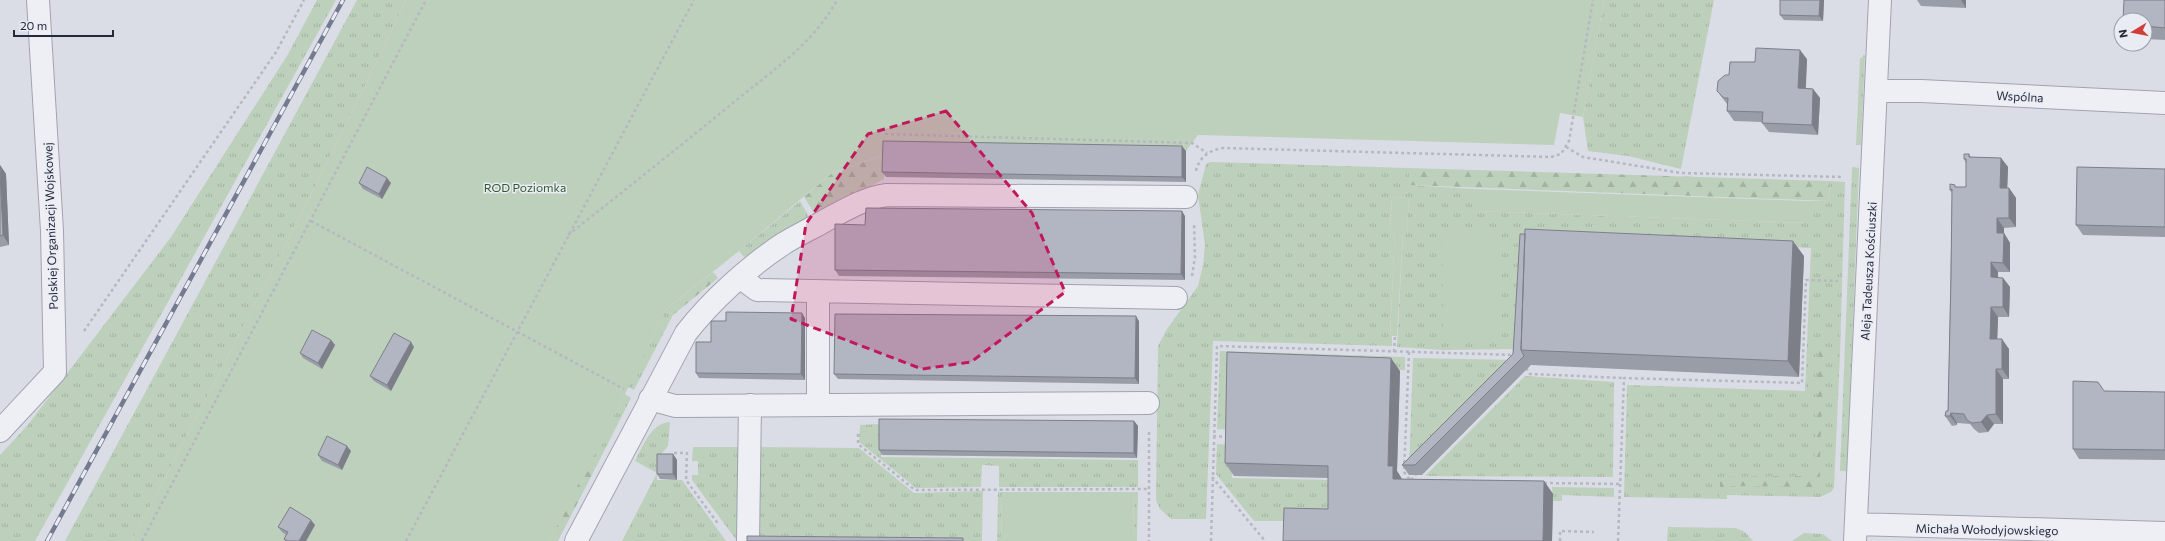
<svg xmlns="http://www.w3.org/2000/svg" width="2165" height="541" viewBox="0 0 2165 541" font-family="Commissioner,sans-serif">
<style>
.grass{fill:url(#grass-tufts)}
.forest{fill:url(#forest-firs)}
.garden{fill:#bdd0bc}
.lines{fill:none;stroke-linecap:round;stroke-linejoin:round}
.minor-casing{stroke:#a1a3b0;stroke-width:24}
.path{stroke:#b6b8c0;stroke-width:2.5;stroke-dasharray:3 3;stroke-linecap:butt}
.minor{stroke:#eeeff4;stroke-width:22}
.rail-casing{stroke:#747a90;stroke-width:4.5}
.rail{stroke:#eaecf4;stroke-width:3;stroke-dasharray:9;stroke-linecap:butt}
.wall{fill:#999da8}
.shaded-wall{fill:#7d7f88}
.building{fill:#b2b6c3;stroke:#7d7f88}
.marked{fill:#c2185b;fill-opacity:0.2;stroke:#c2185b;stroke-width:3;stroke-dasharray:8 5;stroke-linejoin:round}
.labels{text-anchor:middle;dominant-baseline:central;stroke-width:3;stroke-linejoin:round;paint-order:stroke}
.street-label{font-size:12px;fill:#25293c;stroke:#eaecf4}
.park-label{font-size:12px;fill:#325832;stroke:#eaecf4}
</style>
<defs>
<pattern id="grass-tufts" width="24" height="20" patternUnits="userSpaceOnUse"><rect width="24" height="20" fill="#bdd0bc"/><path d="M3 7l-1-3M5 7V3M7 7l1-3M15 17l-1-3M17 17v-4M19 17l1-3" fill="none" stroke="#a2b3a2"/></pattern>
<pattern id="forest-firs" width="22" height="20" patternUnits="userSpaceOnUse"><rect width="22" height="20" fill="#bdd0bc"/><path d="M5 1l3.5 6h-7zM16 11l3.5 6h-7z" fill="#a2b3a2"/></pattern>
</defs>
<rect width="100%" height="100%" fill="#dbdde6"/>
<path class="grass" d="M317,0H336L35,541H0V455L27,426L171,237L287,56Z
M357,0H406C320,183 225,361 132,541H65Z
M1604,0H1714L1681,169L1628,156L1588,151L1583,117Z
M1863,54L1865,56L1861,145H1856L1860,58L1863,57Z
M1210,162L1409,168V185L1475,189V211L1809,223V201H1829L1830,181L1845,182L1840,355L1834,488L1831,492L1820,497L1727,495V499L1624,497L1627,385L1805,391L1811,248L1522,235L1518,363L1409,470L1413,358L1518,360L1517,349L1443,350L1397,347L1403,232H1407L1409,198L1392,197L1390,231L1395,232L1390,335L1392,336V346L1213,341L1206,519H1171L1160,509L1156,500L1158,346L1167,329L1198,286L1203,265L1205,245L1198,195L1206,164Z
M1852,167L1859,168L1847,471H1840Z
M800,201L811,220L744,257L739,251Z
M666,309L673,315L634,390L628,387Z
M1220,351L1405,357V370L1235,364L1232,430L1217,429Z
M1525,376L1614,382L1613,477L1425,476Z
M625,394L631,398L595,469L588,464Z
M670,422L668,446L657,459V480H682L726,541H622L657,473L635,461C643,446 651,423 670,422Z
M880,424L881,457L1138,460V487H999V466L982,465L981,487L916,488L859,442L860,425Z
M1217,444L1232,445V478L1335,480L1334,521H1254L1216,474Z
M693,447H741L737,541L692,480V475H698V461H692Z
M757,447L859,448L914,493L983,491L982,541H756Z
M1552,487L1614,488V497L1562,495V501H1553Z
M998,492H1002L1001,541H997Z
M1134,492H1138L1137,541H1133Z
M1668,527L1736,528L1745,532L1753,541H1667Z
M1804,533L1823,534L1832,541H1792Z"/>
<path class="forest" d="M884,155V179L816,216L804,197L832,173Z
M1409,168L1830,181L1829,201L1409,185Z
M713,272L718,278L673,315L666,309Z
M1819,341H1824L1819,487L1727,486V499H1720V477L1814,476Z
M588,464L595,469L558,541H549Z"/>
<path class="garden" d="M406,0H1604L1583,117L1560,113L1554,145L1198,135L1186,151L886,154L832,173L739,251L666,309L627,390L549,541H132C225,361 320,183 406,0Z
M1475,189L1809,201V223L1474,211Z
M1392,197L1409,198L1407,232H1403L1397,336H1390L1395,232H1390Z
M1442,230H1502V339L1443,338Z
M1002,492H1134L1133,541H1001Z"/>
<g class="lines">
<g class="minor-casing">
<path id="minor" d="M1876,91H1921L2165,103
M741,278L757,290L1176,298
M818,292V404
M650,399L675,406L1148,403
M0,431L55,372L52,231L38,0
M1856,524L2165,533
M576,541L686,333C711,301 748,267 783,244C797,235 813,228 828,219C847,209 865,198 887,195L1186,197
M748,541L750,405
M1855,541L1880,0"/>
</g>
<path class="path" d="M885,134L1192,143L1207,153
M1566,147L1583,157L1681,173L1844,177
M1196,171C1199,157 1210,150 1223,148L1551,157L1561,154L1569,141L1593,0
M311,221L624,389
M568,235C624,191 679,147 734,102C773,70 813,44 837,0
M1192,276L1195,257L1194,223
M84,331L276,52L304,0
M1394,352L1395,336
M1409,352L1404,472L1410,480
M1526,368L1530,374L1624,378
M1149,432V541
M858,434V444L915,490L1149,489
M1213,436L1229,437
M674,453H687L686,480L719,525
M1212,477L1265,541
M1411,480L1417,473
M1544,483L1620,484
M142,541L426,0
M406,541L694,0
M1211,541L1217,346L1516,355
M1560,541V531L1594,532
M1618,541L1624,378L1802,383L1806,280L1838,281"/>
<use href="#minor" class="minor"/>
<g class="rail-casing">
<path id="rail" d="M47,541L343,0"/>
</g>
<use href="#rail" class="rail"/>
</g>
<path class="wall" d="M1780,0H1824L1823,21L1784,20L1780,15Z
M1917,0H1966V8L1921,6Z
M2165,0V40L2145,39V20Z
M1807,59L1806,88L1813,89L1820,98L1818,135L1769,132L1762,123V122L1734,121L1727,111V104L1717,91L1729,75L1755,62Z
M1186,151V182L886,177L882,172Z
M1969,154L1971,157L2001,158L2008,167L2007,188H2009L2016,198V227L2004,228V233L2010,243V272H1998V278H2003L2010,287L2009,317H1998L1997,339L2009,349V379H2003V424H1994L1988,432L1979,433L1974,429L1970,424L1957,423V425L1952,426L1945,416L1948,411L1952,193L1950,190L1957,187H1966V163L1964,159Z
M0,165L6,174L9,245L0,247Z
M2165,169V237L2083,235L2076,225Z
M359,183H391L382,199L363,189Z
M1185,216V280L839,276L835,270L865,225Z
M1525,234L1804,256L1799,377L1531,365L1422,475H1409L1402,465L1513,354Z
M805,318V380L699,378L696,373L711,342Z
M1139,321V384L838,379L834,374Z
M331,340L335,345L322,369L303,358L300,353Z
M414,347L391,391L374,381L370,376Z
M1400,371L1397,471L1402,479L1544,481L1553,494L1552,541H1283L1328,509V478L1234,476L1225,463Z
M2104,391L2165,392V460L2079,459L2073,449Z
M1134,421L1138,426L1137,458L882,455L879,450Z
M351,451L342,470L322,461L318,455Z
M673,454L677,460V480L660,479L657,474Z
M315,525L306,541H285L284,539L286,535L282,532L278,527Z"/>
<path class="shaded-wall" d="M1820,0H1824L1823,21L1819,16Z
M1961,0H1966V8Z
M1800,50L1807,59L1805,98L1798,88Z
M1813,89L1820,98L1818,135L1812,125Z
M1182,146L1186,151V182L1182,177Z
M2001,158L2008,167L2007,198L2000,188Z
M0,165L6,174L9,245L3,235Z
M387,178L391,183L382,199L379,194Z
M2009,188L2016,198V227L2009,218Z
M1182,211L1185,216V280L1181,274Z
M1997,218L2004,228V233L2010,243V272L2003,263L1997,233Z
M1793,241L1804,256L1799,377L1788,361Z
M1991,262L1998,272V287L1991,277Z
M2003,278L2010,287L2009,317L2003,307Z
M1991,307L1998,317L1997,349L1990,339Z
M802,313L805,318V380L801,374Z
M1136,316L1139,321V384L1135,378Z
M2002,339L2009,349V379L2002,369Z
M331,340L335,345L322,369L318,363Z
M411,342L414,347L391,391L387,385Z
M1391,358L1400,371L1397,471L1402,479H1393L1388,466Z
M1996,369L2003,379V424L1996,414Z
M1951,413L1957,423V425L1950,416Z
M1987,415L1994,424L1988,432L1981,422Z
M1134,421L1138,426L1137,458L1134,453Z
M347,446L351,451L342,470L338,465Z
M673,454L677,460V480L673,474Z
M1544,481L1553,494L1552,541H1543Z
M311,520L315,525L306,541H299Z"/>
<path class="building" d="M1780,0H1820L1819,16L1780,15Z
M2124,0H2165V28L2145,26V20H2123Z
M1756,48L1800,50L1798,88L1813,89L1812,125L1762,123L1763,112L1727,111L1728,98H1724L1717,91L1718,81L1725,75H1729L1730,62H1755Z
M883,141L1182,146V177L882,172Z
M1964,154H1969V157L2001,158L2000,188H2009V218H1997V233H2004L2003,263L1991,262V277L2003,278V307H1991L1990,339H2002V369H1996V414L1987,415L1981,422L1972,423L1967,420L1964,414L1951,413L1950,416H1945L1946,411H1948L1951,277L1952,189L1950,190V184L1955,185V187H1966V159H1964Z
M367,167L387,178L379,194L359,183Z
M2077,167L2165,169V227L2076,225Z
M0,172L3,235L0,236Z
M866,208L1182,211L1181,274L835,270V224L865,225Z
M1525,229L1793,241L1788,361L1521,350Z
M1520,234H1525L1521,350L1524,356L1415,465H1402L1513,354Z
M726,312L802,313L801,374L696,373V342H711V321H726Z
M835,314L1136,316L1135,378L834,374Z
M312,330L331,340L318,363L300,353Z
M394,333L411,342L387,385L370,376Z
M1227,352L1391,358L1388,466H1393V479L1544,481L1543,541H1283L1284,508L1328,509V466L1225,463Z
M2073,381L2098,382L2104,391L2165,392V450L2073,449Z
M879,419L1134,421V453L879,450Z
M327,436L347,446L338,465L318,455Z
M657,454H673V474H657Z
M290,507L311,520L299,541H288L284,539L288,532L278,527Z
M747,536L963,538V541H747Z"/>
<path class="marked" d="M946,111L1032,213L1065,292L971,362L922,369L791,319L806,224L868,134Z"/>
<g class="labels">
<g class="street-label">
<text transform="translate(2020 96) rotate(3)">Wspólna</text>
<text transform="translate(50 226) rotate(-92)">Polskiej Organizacji Wojskowej</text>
<text transform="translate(1868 271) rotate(-87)">Aleja Tadeusza Kościuszki</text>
<text transform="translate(1987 529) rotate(1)">Michała Wołodyjowskiego</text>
</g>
<g class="park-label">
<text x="525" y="187">ROD Poziomka</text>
</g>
</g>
<g transform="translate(2133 32) rotate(260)"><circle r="19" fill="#eaecf4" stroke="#9b9eaa"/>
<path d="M0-3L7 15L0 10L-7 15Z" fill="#d23d39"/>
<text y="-6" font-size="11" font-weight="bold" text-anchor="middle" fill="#25293c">N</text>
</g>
<path d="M14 30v6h99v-6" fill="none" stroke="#25293c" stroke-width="2"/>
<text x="20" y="30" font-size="12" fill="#25293c" stroke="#eaecf4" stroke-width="3" paint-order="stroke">20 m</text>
</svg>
